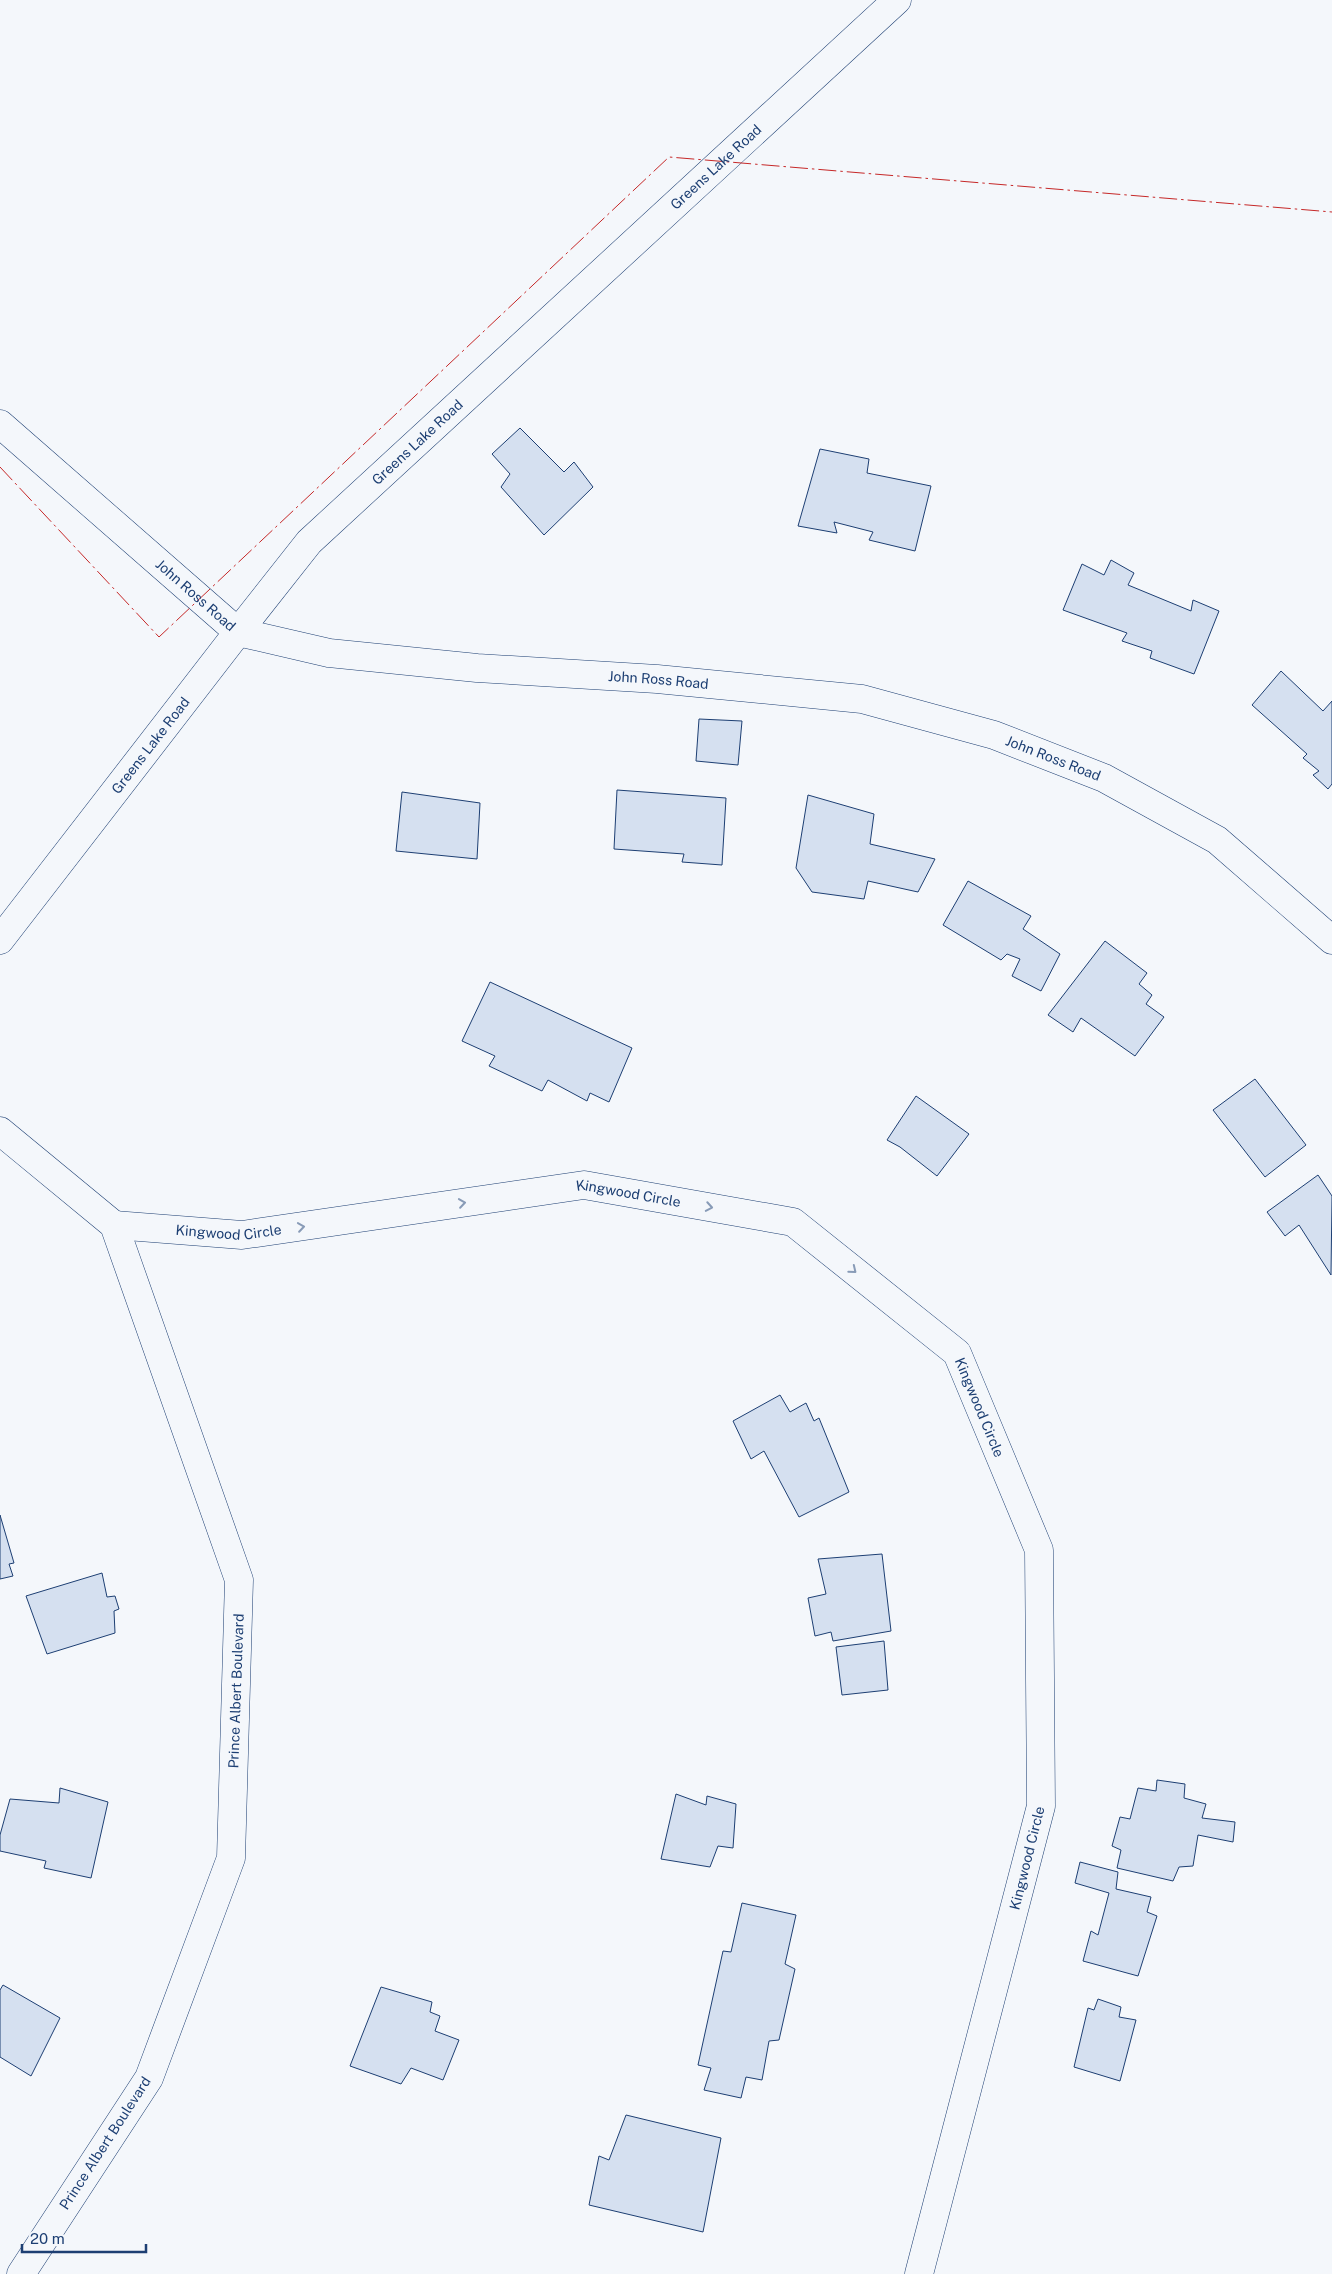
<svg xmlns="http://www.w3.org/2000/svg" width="1332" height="2274" viewBox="0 0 1332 2274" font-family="'Public Sans',sans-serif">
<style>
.building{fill:#d5e0f0;stroke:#1d3f73}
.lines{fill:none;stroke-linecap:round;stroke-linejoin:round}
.minor-casing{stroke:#1d3f73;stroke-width:29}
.tertiary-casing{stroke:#1d3f73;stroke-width:29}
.minor{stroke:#f4f7fb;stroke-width:28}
.tertiary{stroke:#f4f7fb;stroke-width:28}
.power{stroke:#c62828;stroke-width:1;stroke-dasharray:18 4 2.5 4;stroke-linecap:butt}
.oneway{stroke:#889bb7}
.labels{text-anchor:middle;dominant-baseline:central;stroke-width:4;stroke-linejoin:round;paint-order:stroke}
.street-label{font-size:14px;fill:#1d3f73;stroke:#f4f7fb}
</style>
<rect width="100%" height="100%" fill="#f4f7fb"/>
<path class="building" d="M520,428L564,472L574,462L593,487L544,535L501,487L510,474L492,454Z
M820,449L869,459L867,473L931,486L915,551L869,540L873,532L834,522L837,533L798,526Z
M1111,560L1134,573L1128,585L1191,611L1193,600L1219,611L1194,674L1150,658L1152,651L1122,641L1127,633L1063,610L1082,564L1104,575Z
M1281,671L1323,711L1332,701V784L1328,789L1313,775L1319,771L1303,758L1307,754L1252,705Z
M699,719L742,721L738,765L696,761Z
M617,790L726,798L722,865L682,862L684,854L614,849Z
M402,792L480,803L477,859L396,851Z
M808,795L874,814L870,844L935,859L918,892L868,881L864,899L812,892L796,868Z
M968,881L1031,916L1023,929L1060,954L1041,991L1012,976L1020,959L1007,954L1001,960L943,925Z
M1105,941L1147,973L1139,984L1152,995L1146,1004L1164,1017L1135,1056L1081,1018L1073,1032L1048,1015Z
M490,982L632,1048L609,1102L590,1093L587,1101L548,1080L542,1091L489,1066L495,1056L462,1041Z
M1255,1079L1306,1145L1265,1177L1213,1110Z
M916,1096L969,1134L937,1176L900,1147L887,1140Z
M1318,1175L1332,1196L1331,1275L1299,1225L1285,1236L1267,1212Z
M780,1395L790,1412L806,1403L814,1421L819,1418L849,1492L799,1517L764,1451L751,1459L733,1421Z
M0,1515L14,1563L9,1564L13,1576L0,1579Z
M882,1554L891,1631L833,1641L831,1632L815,1636L808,1598L826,1594L818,1559Z
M102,1573L107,1597L115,1596L119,1609L114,1611L115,1633L47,1654L26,1596Z
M884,1641L888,1690L842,1695L836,1647Z
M1157,1780L1185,1784L1184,1798L1206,1804L1202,1818L1235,1822L1233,1842L1198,1835L1193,1866L1179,1867L1173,1881L1117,1868L1121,1850L1112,1846L1120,1817L1130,1819L1138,1788L1156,1791Z
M60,1788L108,1802L91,1878L44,1868L46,1861L0,1851V1835L10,1799L59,1803Z
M676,1794L706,1805L707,1796L736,1804L733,1848L718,1846L710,1867L661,1859Z
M1080,1862L1118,1872L1116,1889L1151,1897L1147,1912L1157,1916L1138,1976L1083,1961L1091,1931L1098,1935L1109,1893L1075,1883Z
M742,1903L796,1915L785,1964L795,1969L779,2040L769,2041L762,2080L746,2077L741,2098L704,2090L711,2068L698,2065L723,1951L731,1952Z
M3,1985L60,2018L31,2076L0,2057V1990Z
M381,1987L432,2002L430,2012L440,2016L435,2031L459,2040L443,2080L411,2068L401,2084L350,2066Z
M1098,1999L1121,2007L1119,2017L1136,2020L1120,2081L1074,2067L1088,2008L1094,2010Z
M626,2115L721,2138L703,2232L589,2205L599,2156L609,2160Z"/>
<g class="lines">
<g class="minor-casing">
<g id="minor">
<path id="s1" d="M0,940L238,632"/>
<path d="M0,1131L114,1225L239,1580L231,1858L149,2078L21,2274"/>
<path id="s2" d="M114,1225L242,1235L584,1185L793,1222L957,1353L1039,1550L1041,1806L919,2274"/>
</g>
</g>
<g class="tertiary-casing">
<g id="tertiary">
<path id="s3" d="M0,424L238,632L329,653L477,668L657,679L862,699L994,735L1104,778L1217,840L1332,940"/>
<path id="s4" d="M238,632L309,542L897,0"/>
</g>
</g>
<use href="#minor" class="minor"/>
<use href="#tertiary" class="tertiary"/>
<path class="power" d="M0,467L159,637L669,157L1332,212"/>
</g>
<defs><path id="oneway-chevron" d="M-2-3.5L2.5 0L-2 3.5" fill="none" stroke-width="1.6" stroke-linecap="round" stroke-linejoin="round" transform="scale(1.25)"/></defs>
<g class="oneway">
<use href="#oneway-chevron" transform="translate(462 1203) rotate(-8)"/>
<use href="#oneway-chevron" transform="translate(709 1207) rotate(10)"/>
<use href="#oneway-chevron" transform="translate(301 1227) rotate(-8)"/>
<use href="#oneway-chevron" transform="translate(853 1270) rotate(39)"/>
</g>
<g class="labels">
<g class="street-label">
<text stroke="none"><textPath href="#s4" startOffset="668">Greens Lake Road</textPath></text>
<text stroke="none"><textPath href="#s4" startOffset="262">Greens Lake Road</textPath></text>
<text stroke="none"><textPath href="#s3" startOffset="260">John Ross Road</textPath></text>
<text stroke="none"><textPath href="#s3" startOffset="740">John Ross Road</textPath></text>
<text stroke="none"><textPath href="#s1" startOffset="246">Greens Lake Road</textPath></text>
<text stroke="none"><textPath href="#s3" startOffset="1145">John Ross Road</textPath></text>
<text stroke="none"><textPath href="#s2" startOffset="519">Kingwood Circle</textPath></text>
<text stroke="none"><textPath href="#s2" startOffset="115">Kingwood Circle</textPath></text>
<text stroke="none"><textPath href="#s2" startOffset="955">Kingwood Circle</textPath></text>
<text transform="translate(236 1691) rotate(-88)">Prince Albert Boulevard</text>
<text transform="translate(1027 1858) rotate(-76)">Kingwood Circle</text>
<text transform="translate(105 2143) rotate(-57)">Prince Albert Boulevard</text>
</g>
</g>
<path d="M22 2244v8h124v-8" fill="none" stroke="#1d3f73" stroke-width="2.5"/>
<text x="30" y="2244" font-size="15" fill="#1d3f73" stroke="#f4f7fb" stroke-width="4" paint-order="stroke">20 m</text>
</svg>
